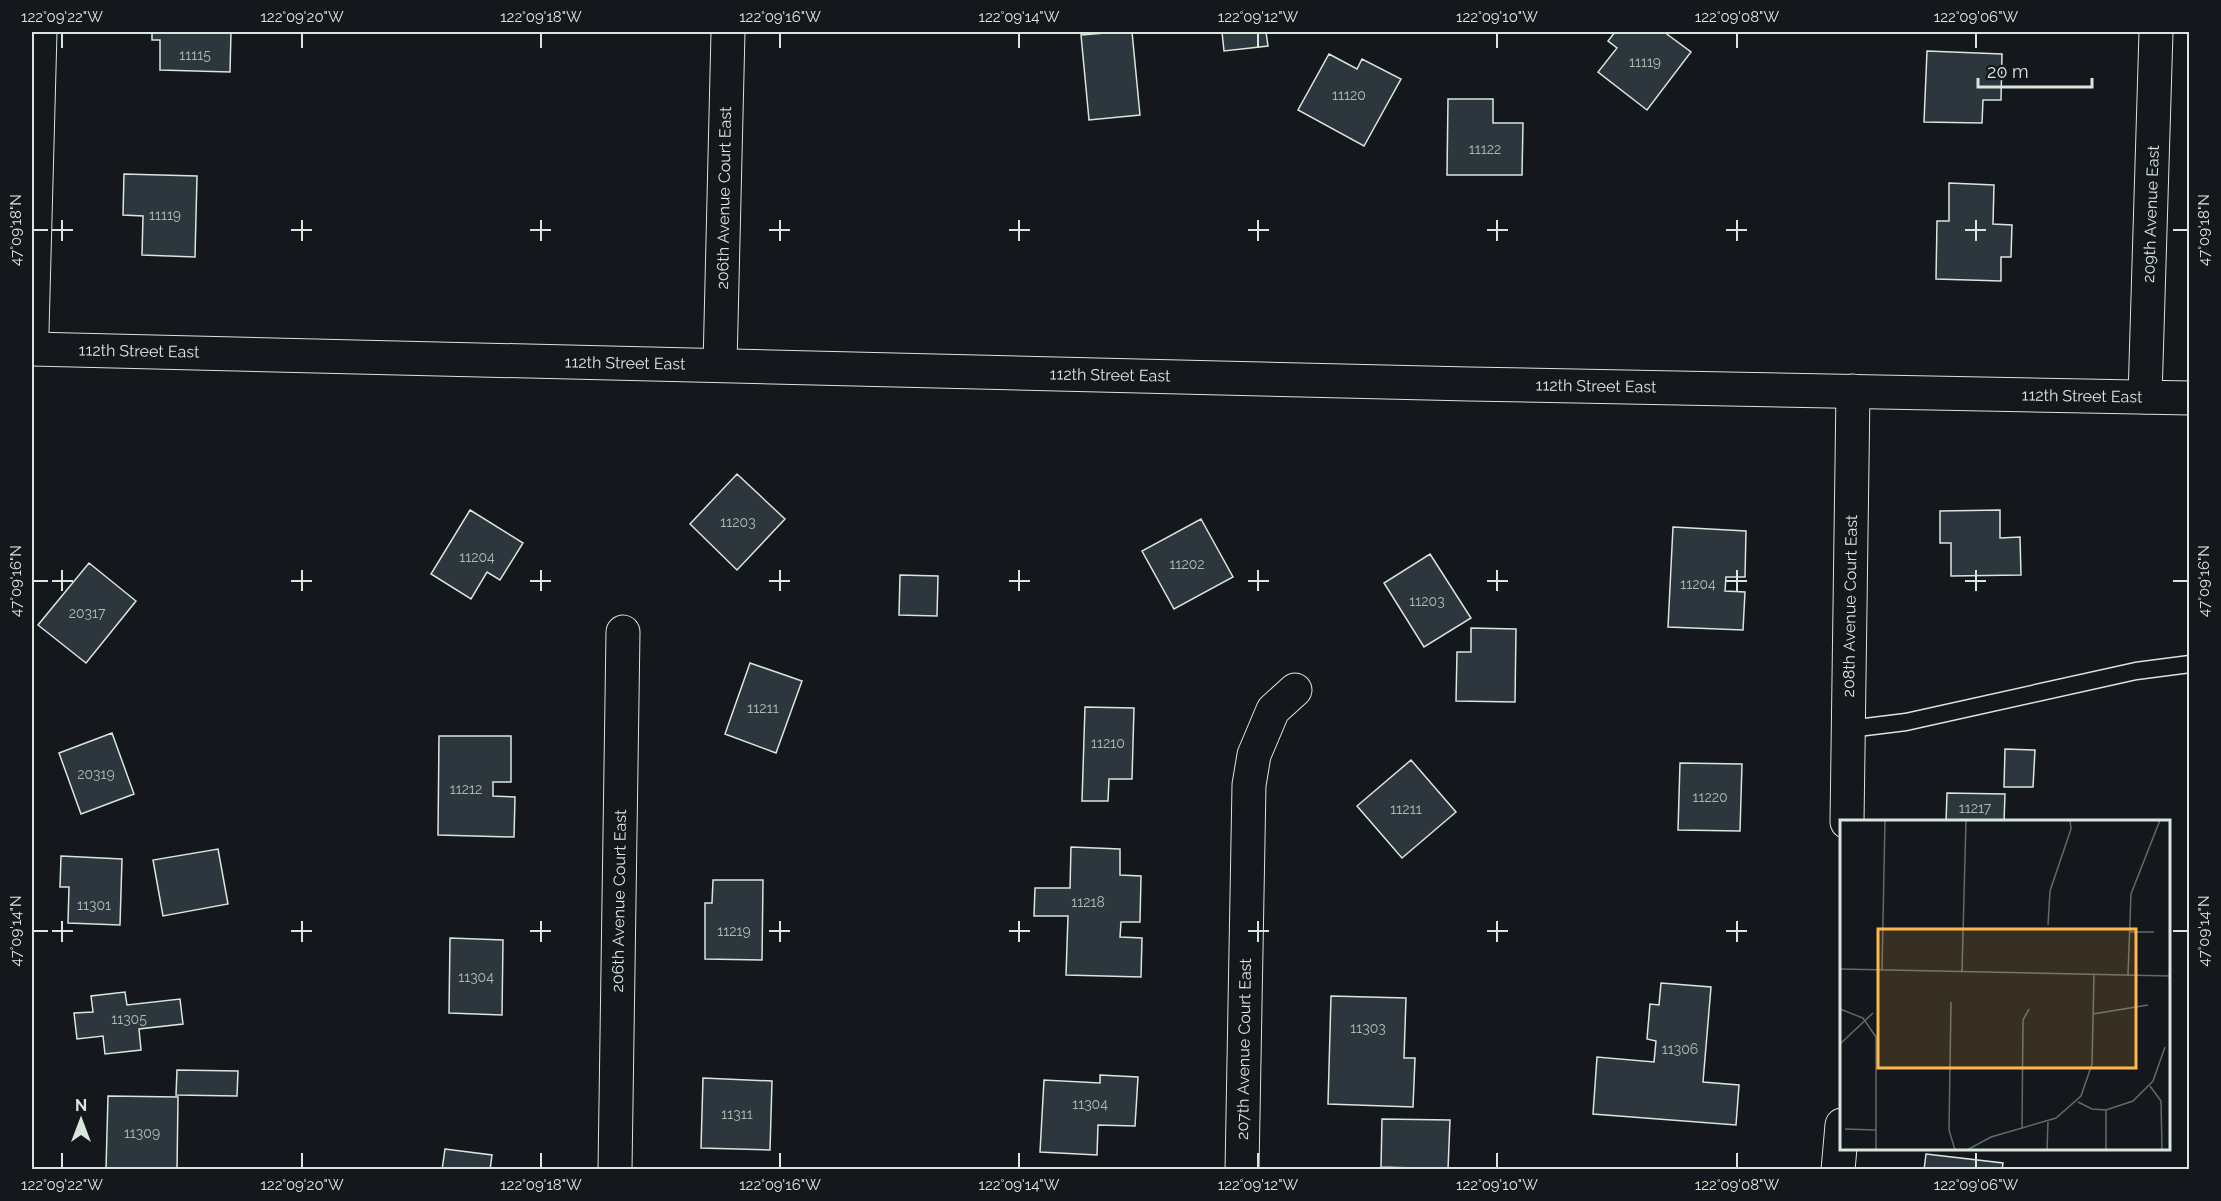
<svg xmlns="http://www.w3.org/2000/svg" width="2221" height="1201" viewBox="0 0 2221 1201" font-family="Raleway,sans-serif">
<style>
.building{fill:#2c363c;stroke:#d8e6dc;stroke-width:1.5}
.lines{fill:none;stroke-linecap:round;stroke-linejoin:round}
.lane-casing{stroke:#d8e6dc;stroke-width:19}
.street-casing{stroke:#d8e6dc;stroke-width:35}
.secondary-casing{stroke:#d8e6dc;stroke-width:35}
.lane{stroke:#14181c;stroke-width:16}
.street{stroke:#14181c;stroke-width:33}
.secondary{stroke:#14181c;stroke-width:33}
.ticks{fill:none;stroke:#d8e6dc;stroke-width:2}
.labels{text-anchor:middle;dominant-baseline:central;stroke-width:4.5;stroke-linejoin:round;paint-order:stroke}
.number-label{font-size:14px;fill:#adbab4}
.street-label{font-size:16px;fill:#d8e6dc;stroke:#14181c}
.inset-road{fill:none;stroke:#626a69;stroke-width:1.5}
.view{fill:#ffb74d;fill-opacity:0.15;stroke:#ffb74d;stroke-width:3}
.inset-edge{fill:none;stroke:#d8e6dc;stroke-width:3}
.neatline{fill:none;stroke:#d8e6dc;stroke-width:2}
.ticks-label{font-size:15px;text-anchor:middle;fill:#d8e6dc}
</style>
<rect width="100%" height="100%" fill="#14181c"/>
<path class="building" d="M152,32H231L230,72L160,70V40H152Z
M1118,32H1132L1140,115L1089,120L1081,35Z
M1222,32H1266L1268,46L1224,51Z
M1615,32H1664L1691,52L1647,110L1598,72L1617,48L1608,41Z
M1927,51L2002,54L2001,100H1983L1982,123L1924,122Z
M1329,54L1357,69L1362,59L1401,79L1364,146L1298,110Z
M1448,99H1493V123H1523L1522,175H1447Z
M124,174L197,176L195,257L142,255L143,216L123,215Z
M1949,183L1994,185L1993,224L2012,225L2011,257H2001V281L1936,279L1937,221H1949Z
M737,474L785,519L737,570L690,524Z
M470,510L523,543L500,580L487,572L471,599L431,574Z
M2000,510V538L2020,537L2021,575L1951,576V543H1940V511Z
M1201,519L1233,577L1174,609L1142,551Z
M1673,527L1746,531L1745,577H1726L1725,591L1745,592L1743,630L1668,627Z
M1430,554L1471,618L1424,647L1384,583Z
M89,563L136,601L86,663L38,625Z
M900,575L938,576L937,616L899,615Z
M1471,628L1516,629L1515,702L1456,701L1457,652H1471Z
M750,663L802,681L776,753L725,734Z
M1085,707L1134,708L1132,779H1109L1108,801H1082Z
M112,733L134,794L81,814L59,753Z
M439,736H511V782H493V796L515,797L514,837L438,835Z
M2005,749L2035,750L2033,787H2004Z
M1411,760L1456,812L1402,858L1357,806Z
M1680,763L1742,764L1740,831L1678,830Z
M1947,793L2005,794L2004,822H1946Z
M1071,847L1120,849V875L1141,876L1140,922H1121L1120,937L1142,938L1141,977L1066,975L1068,916H1034L1035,888H1070Z
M218,849L228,904L163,916L153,860Z
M61,856L122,859L120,925L68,923L69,887H60Z
M713,880H763L762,960L705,959V903H712Z
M450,938L503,940L502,1015L449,1013Z
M1661,983L1711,987L1703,1082L1739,1085L1736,1125L1593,1114L1597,1057L1654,1062L1656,1041L1647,1039L1650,1004L1659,1005Z
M125,992L127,1005L180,999L183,1024L139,1029L141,1050L105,1054L103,1036L77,1039L74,1013L93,1012L91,996Z
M1331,996L1406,998L1404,1058H1415L1413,1107L1328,1104Z
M177,1070L238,1071L237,1096L176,1095Z
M1100,1075L1138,1077L1135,1126L1098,1125L1097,1155L1040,1152L1044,1080L1100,1083Z
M703,1078L772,1081L770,1150L701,1148Z
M108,1096L178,1097L177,1170L106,1169Z
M1382,1119L1450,1120L1448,1169L1381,1167Z
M445,1149L492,1155L490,1170H442Z
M1926,1154L2003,1163L2002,1170H1924Z"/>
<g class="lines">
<g class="lane-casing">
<path id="lane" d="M1849,729L1906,722L2136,671L2190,664"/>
</g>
<g class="street-casing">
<path id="street" d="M32,331L40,32
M720,365L728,32
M2145,397L2156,32
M1847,822L1853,391
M615,1170L623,632
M1242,1170L1249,785L1254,755L1273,710L1295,690
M1838,1170L1842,1125"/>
</g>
<g class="secondary-casing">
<path id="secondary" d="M32,349L1469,384L2190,398"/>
</g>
<use href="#lane" class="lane"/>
<use href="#street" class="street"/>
<use href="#secondary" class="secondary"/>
</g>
<path class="ticks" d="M62,33V48M302,33V48M541,33V48M780,33V48M1019,33V48M1258,33V48M1497,33V48M1737,33V48M1976,33V48M62,220V241M302,220V241M541,220V241M780,220V241M1019,220V241M1258,220V241M1497,220V241M1737,220V241M1976,220V241M33,230H48M52,230H73M291,230H312M530,230H551M769,230H790M1009,230H1030M1248,230H1269M1487,230H1508M1726,230H1747M1965,230H1986M2173,230H2188M62,570V591M302,570V591M541,570V591M780,570V591M1019,570V591M1258,570V591M1497,570V591M1737,570V591M1976,570V591M33,581H48M52,581H73M291,581H312M530,581H551M769,581H790M1009,581H1030M1248,581H1269M1487,581H1508M1726,581H1747M1965,581H1986M2173,581H2188M62,921V942M302,921V942M541,921V942M780,921V942M1019,921V942M1258,921V942M1497,921V942M1737,921V942M33,931H48M52,931H73M291,931H312M530,931H551M769,931H790M1009,931H1030M1248,931H1269M1487,931H1508M1726,931H1747M2173,931H2188M62,1153V1168M302,1153V1168M541,1153V1168M780,1153V1168M1019,1153V1168M1258,1153V1168M1497,1153V1168M1737,1153V1168M1976,1153V1168"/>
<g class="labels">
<g class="number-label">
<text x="195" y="55">11115</text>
<text x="1645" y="62">11119</text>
<text x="1349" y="95">11120</text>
<text x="1485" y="149">11122</text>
<text x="165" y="215">11119</text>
<text x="738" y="522">11203</text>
<text x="477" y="557">11204</text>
<text x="1187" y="564">11202</text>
<text x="1698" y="584">11204</text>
<text x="1427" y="601">11203</text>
<text x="87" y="613">20317</text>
<text x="763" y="708">11211</text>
<text x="1108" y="743">11210</text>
<text x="96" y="774">20319</text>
<text x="466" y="789">11212</text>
<text x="1710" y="797">11220</text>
<text x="1975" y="808">11217</text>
<text x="1406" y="809">11211</text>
<text x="1088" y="902">11218</text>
<text x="94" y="905">11301</text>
<text x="734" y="931">11219</text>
<text x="476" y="977">11304</text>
<text x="129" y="1019">11305</text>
<text x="1368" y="1028">11303</text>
<text x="1680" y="1049">11306</text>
<text x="1090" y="1104">11304</text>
<text x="737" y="1114">11311</text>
<text x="142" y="1133">11309</text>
</g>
<g class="street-label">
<text transform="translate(724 198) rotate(-89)">206th Avenue Court East</text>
<text transform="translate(2151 214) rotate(-88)">209th Avenue East</text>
<text transform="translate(139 351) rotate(1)">112th Street East</text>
<text transform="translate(625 363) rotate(1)">112th Street East</text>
<text transform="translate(1110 375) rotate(1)">112th Street East</text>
<text transform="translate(1596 386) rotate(1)">112th Street East</text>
<text transform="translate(2082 396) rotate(1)">112th Street East</text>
<text transform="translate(1850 606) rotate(-89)">208th Avenue Court East</text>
<text transform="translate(619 901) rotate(-89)">206th Avenue Court East</text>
<text transform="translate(1244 1049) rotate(-89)">207th Avenue Court East</text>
</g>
</g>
<g transform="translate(1840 820)">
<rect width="330" height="330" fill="#14181c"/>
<path class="inset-road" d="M208,105L210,71L231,9L230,0M289,112H314M0,149L330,156M42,149L45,0M122,151L126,0M288,155L291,74L320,0M111,182L109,310L115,330M0,189L23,198L36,217V330M253,194L308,185M0,224L33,193M310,266L321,281L322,330M238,282L252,289L266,290L293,281L313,261L325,227M5,309L36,310M182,309L183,200L189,189M127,330L151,317L216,298L241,276L252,244L254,154M207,330L208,302M266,330V290"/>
<path class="view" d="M38,109H296V248H38Z"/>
<rect width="330" height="330" class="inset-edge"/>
</g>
<rect width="2221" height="1201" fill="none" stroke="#14181c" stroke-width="66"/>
<g transform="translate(81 1120)" stroke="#14181c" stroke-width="4.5" paint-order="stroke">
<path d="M0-4.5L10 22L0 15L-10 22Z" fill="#d8e6dc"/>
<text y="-9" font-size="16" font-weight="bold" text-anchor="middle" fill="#d8e6dc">N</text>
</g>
<path d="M1978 78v9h114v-9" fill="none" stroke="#d8e6dc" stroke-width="3"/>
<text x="1987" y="78" font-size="18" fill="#d8e6dc" stroke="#14181c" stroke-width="4.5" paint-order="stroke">20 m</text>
<rect x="33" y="33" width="2155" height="1135" class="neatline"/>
<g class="ticks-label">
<text x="62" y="22">122°09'22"W</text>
<text x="302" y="22">122°09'20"W</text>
<text x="541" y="22">122°09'18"W</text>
<text x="780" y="22">122°09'16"W</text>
<text x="1019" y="22">122°09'14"W</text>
<text x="1258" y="22">122°09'12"W</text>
<text x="1497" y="22">122°09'10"W</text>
<text x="1737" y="22">122°09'08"W</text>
<text x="1976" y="22">122°09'06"W</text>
<text transform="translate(16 230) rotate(-90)" y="5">47°09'18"N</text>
<text transform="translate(2204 230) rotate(-90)" y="5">47°09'18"N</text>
<text transform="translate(16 581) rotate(-90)" y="5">47°09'16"N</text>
<text transform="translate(2204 581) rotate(-90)" y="5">47°09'16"N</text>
<text transform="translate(16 931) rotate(-90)" y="5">47°09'14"N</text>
<text transform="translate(2204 931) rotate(-90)" y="5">47°09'14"N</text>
<text x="62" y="1190">122°09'22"W</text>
<text x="302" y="1190">122°09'20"W</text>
<text x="541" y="1190">122°09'18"W</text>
<text x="780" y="1190">122°09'16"W</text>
<text x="1019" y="1190">122°09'14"W</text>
<text x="1258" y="1190">122°09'12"W</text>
<text x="1497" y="1190">122°09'10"W</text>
<text x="1737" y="1190">122°09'08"W</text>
<text x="1976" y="1190">122°09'06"W</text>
</g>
</svg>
